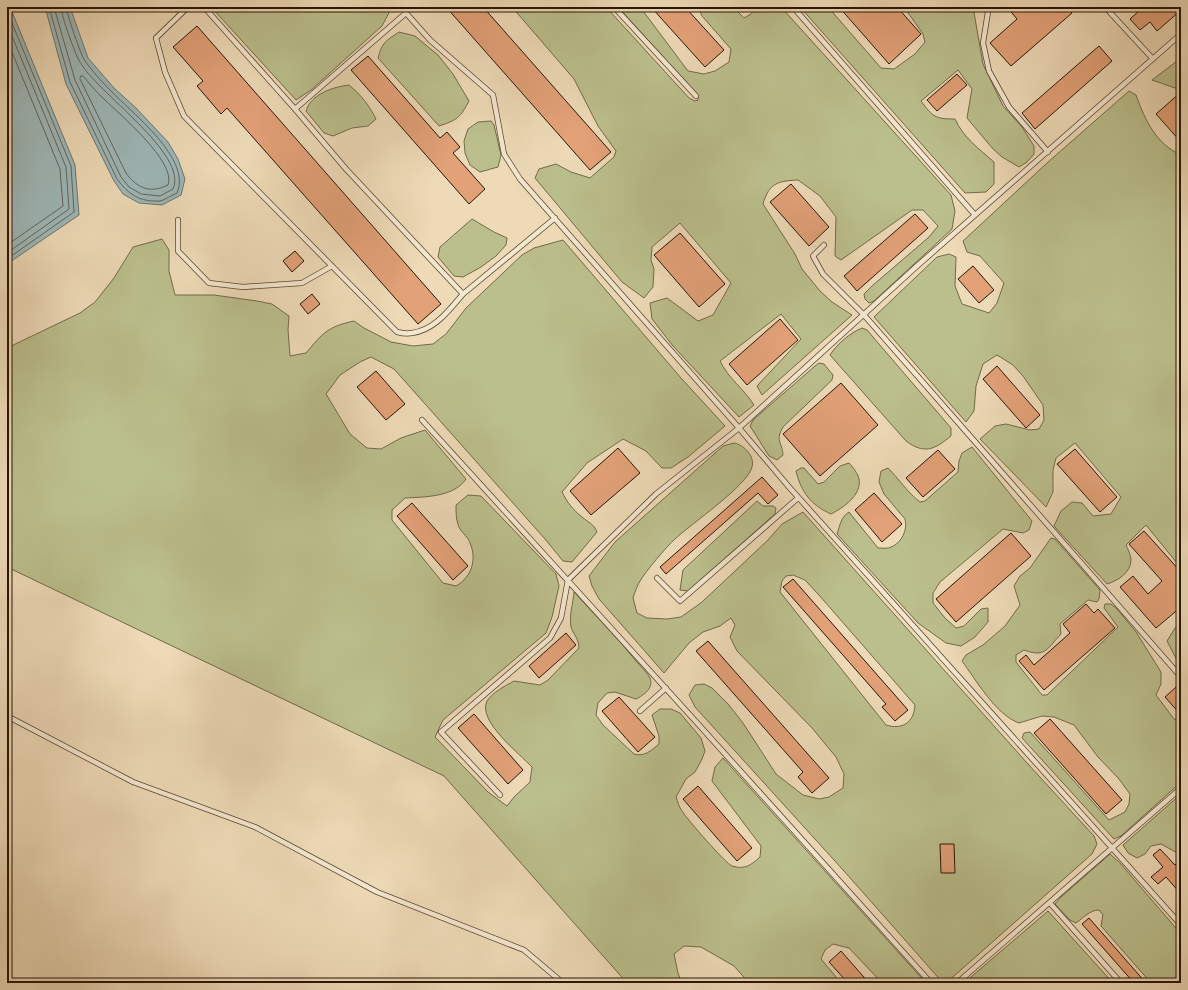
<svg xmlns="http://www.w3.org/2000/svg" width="1188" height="990" viewBox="0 0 1188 990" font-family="'Old Standard TT',serif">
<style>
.green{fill:#bbbf8d;stroke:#716a48;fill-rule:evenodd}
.water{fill:#9eb8b9;stroke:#6e7770}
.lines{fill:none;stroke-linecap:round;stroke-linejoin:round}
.shore{stroke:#62665e;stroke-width:1}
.building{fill:#e3a178;stroke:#271502}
.service-casing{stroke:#59462f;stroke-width:6}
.service{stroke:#f4e7d0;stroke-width:4.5}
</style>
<rect width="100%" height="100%" fill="#eedab7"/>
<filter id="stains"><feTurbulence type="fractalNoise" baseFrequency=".005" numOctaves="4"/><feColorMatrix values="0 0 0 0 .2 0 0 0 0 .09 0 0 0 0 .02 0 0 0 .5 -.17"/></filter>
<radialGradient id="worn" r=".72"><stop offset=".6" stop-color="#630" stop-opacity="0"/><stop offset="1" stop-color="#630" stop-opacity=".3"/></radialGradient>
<path class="green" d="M211,7H392L382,26L311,90L296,100Z
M512,7H606L689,98L695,101L698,100V95L618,7H640L688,71L704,74L715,71L729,62L731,49L702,16L698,7H733L744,18L751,14L757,7H781L951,195L955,211L952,229L874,301L869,303L865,299L864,294L872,286L929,237L938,226L923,210H912L841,260L835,256L836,217L820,196L798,180C778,181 769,183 763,204L795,254L802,269L820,291L832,302L852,315L762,395L757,386L801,339L781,314L720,361C728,378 744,389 754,405L739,417L673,346L652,319L650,303L667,298L698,321L713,315L731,283L680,223L652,247L651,260L654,269L653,287L644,298L622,282L535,178L539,169L556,164L571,172L590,178L614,157L616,151L598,126L574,79Z
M800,7H828L881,68L894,69L915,54L925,42L923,34L904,7H973L983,64L1003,106L1022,127L1034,146V154L1027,162L1019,167L1002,157L993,149L967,118L972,89L958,70L921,101C933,117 935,119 955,119C963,137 979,149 994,162V184L986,192L965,193Z
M399,32L415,36L438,55L453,74L469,101C460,118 457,120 439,126L378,58C382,42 386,41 399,32Z
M1181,58V88L1178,89L1152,80Z
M349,85C361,95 369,105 376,119L368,126L352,128L333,136L324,133L306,111C311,94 333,87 349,85Z
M1129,91L1136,95C1145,120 1156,144 1181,155V568L1146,525L1126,545C1128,550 1131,555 1131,560C1131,573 1117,581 1107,584L1054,526L1061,511L1072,502L1082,503L1093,516L1111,514L1121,497L1075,443L1056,458L1053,470V492L1046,507L980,439L995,426L1006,424L1030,430L1039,429L1044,420L1043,405L1023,376L1013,365L997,355L983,364L976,386L974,411L966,422L874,317L937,257L949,254L956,257L955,286L962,304L989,313L997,303L1004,283L980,256L967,252L963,241L1047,163Z
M491,121L494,125L501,155L498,167L480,172L470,165L465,153L464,141L468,129L478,122Z
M472,219L494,232L507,238L506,245L496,256L481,267L463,277L454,276L438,257L440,247Z
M162,239L169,250V271L175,295H214L257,301L272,304L289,316L288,330L290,356L306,353C323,333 327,327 354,321L364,328L391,342L413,346L433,344L446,334L466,308L522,255L534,248L563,240L681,378L725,426L688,457L671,468H662L646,451L623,439L587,463L562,492C567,502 573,510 582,517C589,523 593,523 597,532L572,562L563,561L545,539L394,369L371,357L360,362L340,375L326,394L350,434L367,448L381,449L401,438L425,430L466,479C454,497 425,497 405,498L392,510V520L443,583L456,586C472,577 477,559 470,543C468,536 459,531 458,524C456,519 456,512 456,505L468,495L481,496L556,574L559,586L552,617L546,633L443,720L435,737L488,792L507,806L514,797L530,782L532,767C520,754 477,721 487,701C493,692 505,686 514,681L540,685L548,680L579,648C579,639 573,634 571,627C569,615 573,604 574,592C595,615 617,637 636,661C640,666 647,672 650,678C654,688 644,695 636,699L615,692L607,693L598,703L596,715L603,725L634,754C644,757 651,751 659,744V736L652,715L660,709H671L680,713L701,738L705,751L702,759L695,772L686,779L676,797C678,802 679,807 682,811C687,819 726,864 732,866C745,870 751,865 760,857L761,846L712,781L715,767L723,758L926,983H882L849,948L833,944L825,950L821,959L841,983H749L734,966L701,947L684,946L674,954L678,973L682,983H627L444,776L7,567V348L80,313L95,302L114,278L133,247Z
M862,328L867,330L951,428V436C935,449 925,455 906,441L830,355C837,344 850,333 862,328Z
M819,363L824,364L833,375L832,380L783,427C775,440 782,442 783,455L777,460L769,456L750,426L753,420L815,366Z
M734,443C744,445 755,456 752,467C747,486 692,523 675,539C666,547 646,571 640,581C637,586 635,592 633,598L637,613L647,618L667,619L681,617L702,602L768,540L782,524L803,512L1028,764L1094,836L1097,844L1092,854L946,983H943L844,871L695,707L689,695L695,685L704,684L712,688L728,704L743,723L776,774L803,795L819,799L829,797L843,788L844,774L836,757L812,728L737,651L730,637L735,625L731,618L720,626L703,632L689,643L664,673L599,599L592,586L589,576L615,542L723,446ZM793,575L805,580L818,594L915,705C914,723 902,730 886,725L780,592L782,581L786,576Z
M972,447L1032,521L1029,530L1023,533L1003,529L940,582L933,593V603L945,618L956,628L964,626L981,609L988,608V622L975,637L961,646L946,643L918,623L837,534C840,525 841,517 849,512L878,548C882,548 888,549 891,547C902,543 908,529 905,519L884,494L879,482L881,471L888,468C899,479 908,493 920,502L925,501L958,472L959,461L962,453Z
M849,463C853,467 858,474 859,479C862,495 843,508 831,514C811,505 801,492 796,471L801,468H804L818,484L824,482L840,466Z
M757,501L763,506H773L776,508L775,514L688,591L680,590L683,570Z
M1051,538L1055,539L1100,590L1099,599L1097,602L1088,600L1060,624L1061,634C1047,649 1045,658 1024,650L1016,655V662L1042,695H1047L1118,627L1104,608L1105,604H1111L1117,609L1136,632L1161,672V684L1156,695L1174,719L1181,721V782L1121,836L1114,839L1022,738L1024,733L1030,732L1109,820L1125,812L1129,804L1130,794L1119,779L1098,757L1074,725L1054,717L1042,716L1019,723C996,715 976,680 962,661L966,655L983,645L1005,626L1020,605L1014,586L1020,576L1030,568Z
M1181,625V668L1167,641L1175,628Z
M1181,794V855L1161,844L1151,846L1145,854L1137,858L1128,853L1123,845Z
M1110,854L1120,863L1181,934V983H1151L1101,926L1103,915L1099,910C1090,910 1083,918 1076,923L1070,920L1055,904L1061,897Z
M1048,911L1113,983H964Z"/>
<path class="water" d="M7,7H10L75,165L79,215L7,264Z
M45,7H70L88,58L114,88L136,108L168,142L178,159L185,179L181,195L162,205L139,203L123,194L114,181L66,84Z"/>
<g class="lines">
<path class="shore" d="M49,7L70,82L117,179C129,195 140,202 160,201C165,200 172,195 177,193C192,159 132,113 111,91C102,82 93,72 85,61C81,56 67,14 66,7
M54,7L75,80L121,177L129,187L141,194L160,196L173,189C189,154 96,92 80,62C75,54 61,15 61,7
M7,11L71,166L74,212L7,259
M7,24L66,167L69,209L7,253
M7,40L60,169L63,206L7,245
M81,76H83C90,84 96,92 104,99C119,114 177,162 168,185C150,194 137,188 126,173L80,79Z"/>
</g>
<path class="building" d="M446,7H483L611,152L590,170Z
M651,7H685L724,50L705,67Z
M839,7H897L921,34L889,64Z
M1007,7H1067L1072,13L1011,66L990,43L1017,19Z
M1136,7H1181V10L1157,31L1150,22L1140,30L1130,19L1139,11Z
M197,26L441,304L418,324L227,108L221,114L197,86L203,81L173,47Z
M1099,46L1112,61L1035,129L1022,113Z
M368,56L440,138L447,132L460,147L453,153L485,189L469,204L351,70Z
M957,74L967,85L937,111L927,100Z
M1181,92V142L1156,114Z
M791,184L829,227L809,246L770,202Z
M915,214L928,228L857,291L844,276Z
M680,233L725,284L699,307L654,255Z
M295,251L304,261L292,272L283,261Z
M973,266L994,290L979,303L958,279Z
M312,294L320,304L308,314L300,304Z
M780,319L798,340L747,385L729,364Z
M997,366L1040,415L1026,428L983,379Z
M376,371L405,404L386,420L357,387Z
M841,383L878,425L820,476L783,434Z
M618,448L640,473L591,515L570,491Z
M1075,449L1117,497L1100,512L1057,464Z
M938,450L955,469L923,497L906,478Z
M762,477L778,495L768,504L758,493L666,574L660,567Z
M874,493L902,524L882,542L855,510Z
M412,503L468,566L453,580L397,516Z
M1144,531L1181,572V607L1156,628L1120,587L1133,576L1148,594L1162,581L1129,544Z
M1011,533L1031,556L956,622L936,599Z
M793,579L908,710L895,721L882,707L886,704L783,587Z
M1086,604L1094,613L1098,609L1115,628L1044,690L1019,661L1026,655L1034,665L1070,633L1063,624Z
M566,633L576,645L539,678L529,666Z
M708,641L829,778L812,793L798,777L803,772L696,651Z
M1176,687L1181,693V715L1165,697Z
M619,697L655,737L638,752L602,711Z
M474,714L523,770L508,784L458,728Z
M1050,719L1122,800L1106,814L1034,733Z
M698,786L752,848L737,861L683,799Z
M940,844H954L955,873H941Z
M1160,849L1175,865L1181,860V894L1166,877L1158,884L1151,877L1163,867L1153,855Z
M1089,918L1146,983H1134L1082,924Z
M841,951L869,983H848L829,962Z"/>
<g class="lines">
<g class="service-casing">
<path id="service" d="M188,7L156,38L165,72L184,116L397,332C401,333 407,334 412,333C435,330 449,310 463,294
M204,7L295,109L346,169L463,294L555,218
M406,7V13L430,40L493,95L504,154L520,179L739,428L789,487L1181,925
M614,7L696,96
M741,7L742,8L743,7
M793,7L975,215
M983,7L988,12L983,43L989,71L1009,107L1048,152
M1105,7L1153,59
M295,109L406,13
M178,220V251L209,283L243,287L302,283L332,266
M824,245L813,256L823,274L864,315L1181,677
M422,420L699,725L931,983
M657,578L680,601L798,498
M640,711L666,688
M7,716L133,782L255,827L377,892L524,950L563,983
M500,795L441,732L550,638L561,618L568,580L656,494L739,428L917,266L1181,34
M1050,903L1121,983
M957,983L1181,788"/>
</g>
<use href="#service" class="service"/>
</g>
<rect width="1188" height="990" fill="none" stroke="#eedab7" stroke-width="24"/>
<rect x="8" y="8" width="1172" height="974" fill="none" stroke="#271502" stroke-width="2"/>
<rect x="12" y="12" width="1164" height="966" fill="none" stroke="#271502"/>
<rect width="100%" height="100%" filter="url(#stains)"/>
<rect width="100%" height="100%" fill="url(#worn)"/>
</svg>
